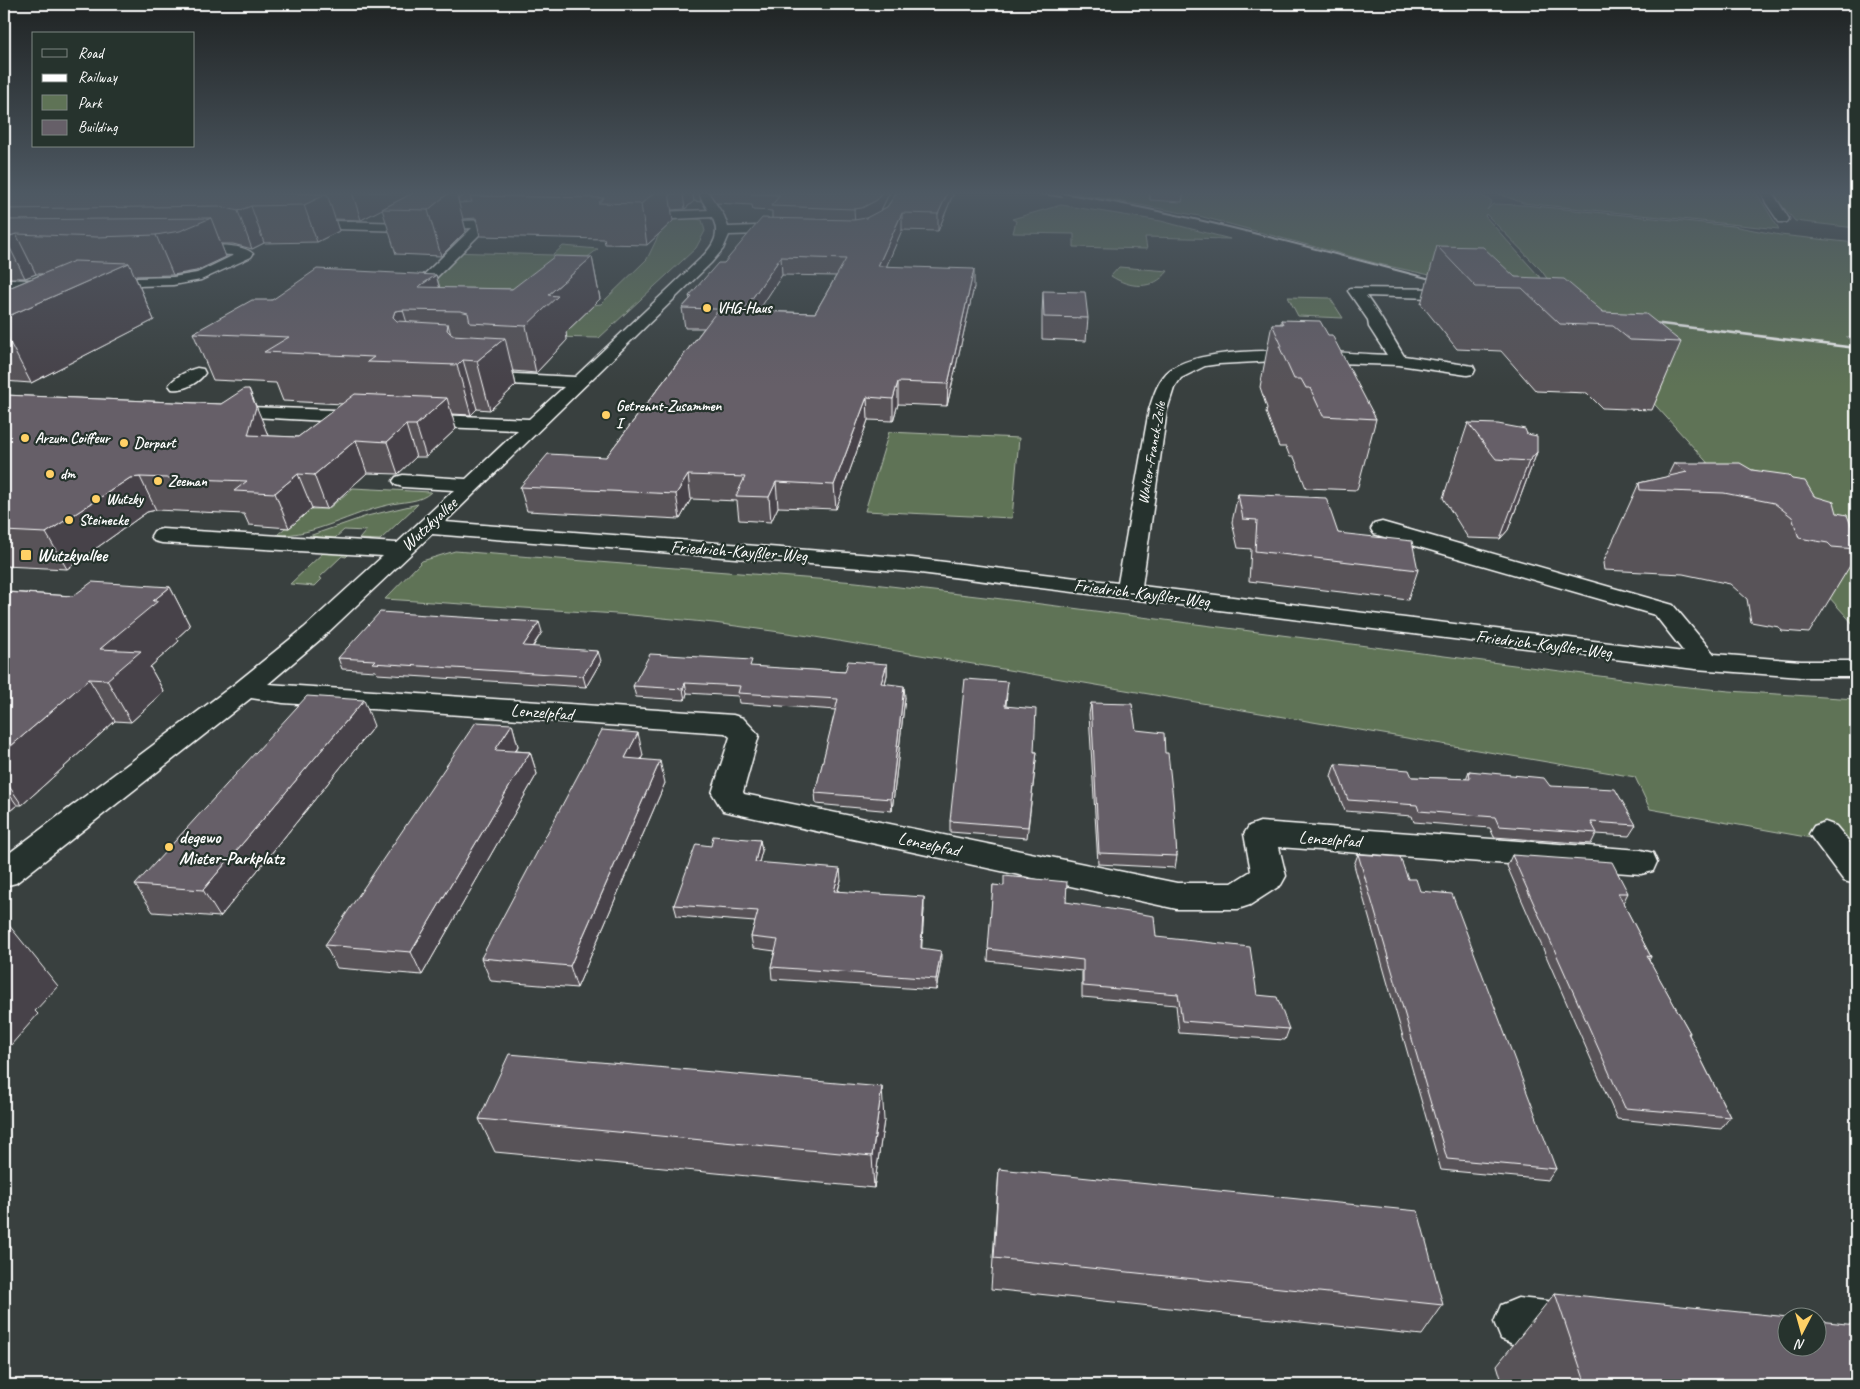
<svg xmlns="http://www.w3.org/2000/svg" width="1860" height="1389" viewBox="0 0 1860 1389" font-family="Caveat,sans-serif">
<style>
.green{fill:#5f7356;stroke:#afb9aa}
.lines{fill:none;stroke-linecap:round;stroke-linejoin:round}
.minor-casing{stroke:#fff;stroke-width:3}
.minor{fill:#26332d;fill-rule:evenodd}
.rail-far1{stroke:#fff;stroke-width:2}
.rail{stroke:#fff;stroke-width:2.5}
.wall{fill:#585259;stroke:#fff;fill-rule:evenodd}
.shaded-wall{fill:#474249;stroke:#fff}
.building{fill:#665f68;stroke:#fff}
.poi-dot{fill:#ffd166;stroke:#26332d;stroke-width:2}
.labels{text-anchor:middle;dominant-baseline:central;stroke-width:4.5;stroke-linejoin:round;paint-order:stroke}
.far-poi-label{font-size:15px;font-weight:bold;fill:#fff;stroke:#26332d;text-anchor:start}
.far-street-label{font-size:15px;fill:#fff;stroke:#26332d}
.street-label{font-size:18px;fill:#fff;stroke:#26332d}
.poi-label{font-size:18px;font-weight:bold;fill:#fff;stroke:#26332d;text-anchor:start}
</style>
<rect width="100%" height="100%" fill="#39403f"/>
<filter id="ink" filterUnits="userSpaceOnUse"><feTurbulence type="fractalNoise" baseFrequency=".02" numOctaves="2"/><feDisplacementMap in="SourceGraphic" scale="10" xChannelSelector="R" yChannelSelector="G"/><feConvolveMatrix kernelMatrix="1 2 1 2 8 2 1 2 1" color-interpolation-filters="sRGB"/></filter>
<g filter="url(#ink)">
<path class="green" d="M1069,192H1473L1492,201L1487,210L1493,204L1524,205L1733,226L1780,235L1856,243V336L1846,337L1856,343V627L1572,313L1541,270L1486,214L1485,216L1564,304L1379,264L1199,216Z
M1494,192H1756L1779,229L1523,203Z
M1775,192H1856V228L1795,221L1775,197Z
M1061,205L1161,221L1230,239L1145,237L1147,249L1074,247V234L1013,233L1016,221L1012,219Z
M689,218L702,220L705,231L696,248L599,338L494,336L453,317L395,312L353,315L403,296L447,252L553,255L563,246L598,249L566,274L550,311L601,304L647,259L662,228L646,221Z
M1119,267L1168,271C1153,291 1129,288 1111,276Z
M1288,297L1330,298L1343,318L1298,316Z
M889,432L1019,438L1012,518L865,511Z
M353,488L431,492C420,503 402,501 388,505C351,513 315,536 277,535L285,528H289L310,509H328Z
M418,504L380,540L359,539L366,531L344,530L335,538L309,536L367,516Z
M326,550L352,551L346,557L342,556L319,578L322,579L315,586L290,584Z
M455,551L856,582L1002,599L1669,685L1729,691L1856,699V846L1650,809L1635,777L809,636L714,623L632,615L385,599L422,561Z"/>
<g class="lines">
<g class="minor-casing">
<path id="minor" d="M697,192H708L724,216L728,227L789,225L795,229L789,233L729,235L723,249L711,263L445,522L912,558L1118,583L1149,410C1153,397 1158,379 1170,370C1209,341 1336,353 1387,355L1369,327L1368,320L1348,291L1350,288L1447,289L1466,293L1468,296L1466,299L1366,296C1380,315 1391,335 1404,356L1473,366L1475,370L1473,374L1467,375L1399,365L1275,361L1219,364L1205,366L1181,378L1174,388L1167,410L1142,586L1684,652L1655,615L1374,534L1371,529L1374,524L1382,522L1673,605L1714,654L1801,661H1856V677H1801L1695,669L912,572L432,534L322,638L268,684L733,715L743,718L759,735L743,792L744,794L1177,883H1232L1251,871L1244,834L1249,826L1260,822L1641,850L1653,853L1657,862L1653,871L1641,874L1279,847L1286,876L1281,885L1250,905L1238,909H1177L723,811L712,793L730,737L725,733L283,703L251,698L16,883L4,886V857L236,683L304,628L383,556L162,543L154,541L151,536L154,531L162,529L397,543L454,490L403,487L396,485L393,481L396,477L403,475L466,479L518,430L417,426L410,424L408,420L410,416L417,414L529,419L564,387L478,382L472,381L469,377L472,373L478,372L575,377L701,258C714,245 721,234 712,217L635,221L629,217L635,213L708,210Z
M1762,192H1772L1789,219L1787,222H1779L1766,203Z
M514,219L520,223L518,226L486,228L411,303H401L399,300L401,297L472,228L407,231L300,228L294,224L300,220L407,223Z
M186,246C202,246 242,242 253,254L251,257L201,280L173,285L100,287L93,283L100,279L173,277L197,273L234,255L181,253L180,250L181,247Z
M4,279L55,281L62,285L55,289L4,287Z
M197,368L203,369L205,373C199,383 183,391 172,389L169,385C175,377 188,370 197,368Z
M223,406L364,411L371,413L373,417L371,421L364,423L217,415L214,411L217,407Z
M1825,822L1836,826L1856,850V884L1844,881L1809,834L1814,826Z
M1518,1298L1566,1303L1583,1310L1590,1327L1583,1344L1566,1351L1518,1346L1501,1339L1494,1322L1501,1305Z"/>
</g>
<use href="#minor" class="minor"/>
<path class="rail-far1" d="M1028,192L1062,197
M1055,192C1186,212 1314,249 1442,282"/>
<path class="rail" d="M1645,322L1856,348"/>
</g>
<path class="wall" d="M4,192H456L458,199L470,192H699L701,202L694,201L685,209L671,210L673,221L647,245L605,244L604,239L480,236L476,218L463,219L466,231L441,256L396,254L382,209L385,207L361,220L335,219L339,231L317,242L264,243L252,249L233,244H221L226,257L196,271L173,275L135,276L154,320L31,383L4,381V290L42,274H36L25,278H4Z
M709,192H890L881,210L887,207L897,192H954L938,231L902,230L886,266L974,287L947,406L898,404L893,421L868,420L836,509L778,507L771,522L739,520L737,501L691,499L680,519L527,511L520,487L606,457L704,328H685L682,308L690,299L689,296L772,218V211L753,210L752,205L716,203ZM782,275L836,276L815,313L758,311Z
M1150,192H1184L1182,202L1150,200Z
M1437,246L1603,312L1681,342L1652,410L1602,408L1587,393L1536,391L1501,351L1457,349L1421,304Z
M592,257L600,299L566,332L567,340L536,373L513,371L516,385L490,410L477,409L471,415L452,414L456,429L426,457H416L398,474L367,473L327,509L312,508L289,528L249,525L244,514L156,510L147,512L67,569L4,566V395L221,404L249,389L268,436L298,437L343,404L283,401L276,383L213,380L193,333L272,300L436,275L440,288L512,289Z
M1043,291L1088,318L1086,341L1042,339V313Z
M1281,320L1328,335L1376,419L1357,490L1306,488L1294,457H1290L1286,447H1279L1266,412L1267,408L1260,387L1272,324H1281Z
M1468,423L1527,434L1537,452L1508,530L1500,539L1468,538L1443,498Z
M1674,463L1752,470L1792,479L1837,513L1856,538V556L1809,633L1782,631L1779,627L1751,622L1747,599L1730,584L1683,574L1604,570L1603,563L1639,483L1667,477Z
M1238,494L1338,533L1418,570L1408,600L1249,581L1251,549L1238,548L1232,522Z
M4,586L8,592L73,596L170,587L190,626L177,638L179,641L150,667L164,692L131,722L115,721L22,805H17L4,816Z
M542,632L533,647L601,661L586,687L377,674L376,671L342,669L338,658Z
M887,664V675L885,684L905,697L892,811L816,804L815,793L836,710L739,703L738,696L687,693L685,700L636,697L633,686L753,667L845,672Z
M1007,693L1006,706L1034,752H1037L1027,838L950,832V821Z
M1091,703L1136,730L1165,753L1177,856L1175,868L1098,864L1089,714Z
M512,724L518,746L516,751L530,752L537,774L422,975L337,968L325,945Z
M374,726L220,917L153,912L135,885Z
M643,755L641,759L665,783L577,988L491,981L481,958Z
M1335,764L1412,777L1466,779L1469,771L1550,786L1636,825L1629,836L1596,834L1591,844L1494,837L1490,828L1414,822L1412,816L1345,811L1331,776Z
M760,840L762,851L759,862L841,880L838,891L924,909L921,948L941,962L936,990L772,979L771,967L775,951L753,948L751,937L755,922L677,916L674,905L711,846Z
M1358,854L1408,879L1420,891L1556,1169L1548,1180L1441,1170L1354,865Z
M1512,855L1628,893L1623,903L1651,957L1649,960L1690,1033L1689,1035L1730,1117L1721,1129L1617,1119L1507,866Z
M993,885L1066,902L1156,937L1257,995L1289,1029L1285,1040L1179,1033L1176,1005L1082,997V971L988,961Z
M479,1119L884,1120L874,1188L495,1152Z
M999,1169L1443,1305L1422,1335L991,1289Z
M1555,1293L1856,1385H1503L1497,1365Z"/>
<path class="shaded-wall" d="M352,192H415L361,220Z
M450,192H456L466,231L441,256L428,210Z
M655,192H669L673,221L647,245L641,204Z
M685,192H692L694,201L685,209L683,194Z
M882,192H890L878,216L855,225L854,209Z
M948,192H954L938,231V214Z
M327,194L339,231L317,242L304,205Z
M251,206L264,243L252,249L238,211Z
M902,213V230L879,284L878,266Z
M211,218L226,257L196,271L173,275L156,235Z
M16,234L36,274L25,278L5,238Z
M592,257L600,299L566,332L567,340L536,373L526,326L548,295Z
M781,257L782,275L746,330L744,310Z
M129,263L154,320L31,383L4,331V318Z
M974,269V287L947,406L948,384Z
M436,275L446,311L418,287Z
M403,310L417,355L393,317L395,311Z
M448,324L459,364L463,360L477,409L471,415L447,330Z
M505,338L516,385L490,410L477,361Z
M898,382V404L893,421V399Z
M249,389L262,420L269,438L248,435Z
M867,397L868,420L836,509L834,485Z
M447,398L456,429L426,457L416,425Z
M406,425L416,457L398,474L387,442Z
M356,440L367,473L327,509L314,475Z
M1537,452L1508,530L1500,539L1529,461Z
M298,474L312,508L289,528L275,493Z
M688,475L691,499L680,519L676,494Z
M140,477L156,510L147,512L67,569L46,533L130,478Z
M776,482L778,507L771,522L769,497Z
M4,586L23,617L4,622Z
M170,587L190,626L177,638L179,641L150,667L164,692L131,722L107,680L100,649L153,601Z
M539,622L542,632L526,656L523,646Z
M598,651L601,661L586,687L583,676Z
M887,664V675L882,694L881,683Z
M89,679L115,721L22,805L4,779V752Z
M685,683L687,693L685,700L683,689Z
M904,686L905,697L892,811L891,799Z
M364,700L374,726L220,917L203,890Z
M512,724L518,746L503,772L495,750Z
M638,733L643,755L631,780L625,758Z
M530,752L537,774L422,975L411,952Z
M660,761L665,783L577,988L570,966Z
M4,787L17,805L4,816Z
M760,840L762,851L756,873L755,862Z
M840,869L841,880L834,902V891Z
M924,897V909L921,960V948Z
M4,919L58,986L35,1011L38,1014L4,1053Z
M941,951V962L936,990V979Z
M882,1087L884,1120L874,1188L872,1156Z"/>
<path class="building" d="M4,192H240L327,194L304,205L251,206L238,211L219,206L4,209Z
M415,192H450L428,210L382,209Z
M470,192H474L470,196L472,202L459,203L458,199Z
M474,192H655L641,204L598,203L604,198L470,196Z
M669,192H685L683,194H669Z
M753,192H882L877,200L862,208L854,209L771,206L780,195L751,194Z
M897,192H948L938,214L902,213L878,266L974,269L948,384L898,382L893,399L867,397L834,485L776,482L769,497L736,496L745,477L688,475L676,494L520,487L548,454L606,457L718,310L815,313L846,259L781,257L744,310L682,308L692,297L689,296L718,263H724L762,218L854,220L866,218L887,207Z
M211,218L180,231L156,235L97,237L16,234L4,238V220Z
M1437,246L1483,247L1515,277L1564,279L1603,312L1646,314L1681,342L1630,340L1613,326L1560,324L1522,288L1476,287Z
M555,256L592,257L548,295L558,296L526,326L470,323L468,313L460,311L403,310L395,311L393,317L397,321L448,324L447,330L452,335L505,338L477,361L463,360L458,365L367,362L374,357L264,352L289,337L193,333L252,300H272L317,269L436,275L418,287L512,289Z
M74,261L129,263L4,318V290Z
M1043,291L1085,292L1088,318L1044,317Z
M1281,320L1320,321L1328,335H1332L1376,419L1323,416L1310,388H1306L1301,379H1294L1279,346H1282L1272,324H1283Z
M244,389H249L256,407L248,435L298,437L355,394L447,398L416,425H406L387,442L356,440L314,475L298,474L275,493L234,491L247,481L140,477L130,478L46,533L4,531V395L221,404Z
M1468,423L1498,424L1525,429L1527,434L1537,436V452L1529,461L1496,459Z
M1674,463H1740L1752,470L1788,475L1792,479L1805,481L1814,496L1834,502L1837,513L1847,515L1856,538V549L1832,547L1828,543L1799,538L1792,517L1774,503L1724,493L1640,490L1639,483L1687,472Z
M1238,494L1326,498L1338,533L1412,541L1418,570L1255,551L1257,520L1243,519Z
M92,582L170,587L153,601H158L100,649L141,651L107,680L89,679L4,752V592L73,596Z
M380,612L539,622L523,646L598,651L583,676L372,663L375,660L338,658Z
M650,654L752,660L750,666L845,672L848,661L887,664L881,683L904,686L891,799L815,793L838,699L738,693L740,686L685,683L683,689L633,686Z
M965,679L1008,682L1005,706L1036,709L1034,752H1037L1028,827L950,821Z
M307,696L364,700L203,890L135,885Z
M1091,703L1132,704L1136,730L1164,733L1165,753H1168L1173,799L1177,856L1099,853Z
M476,722L512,724L495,750L530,752L411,952L325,945Z
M602,730L638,733L625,758L660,761L570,966L481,958Z
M1335,764L1409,770L1412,777L1470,779L1469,771L1544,778L1550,786L1615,789L1636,825L1591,822L1597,833L1499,826L1495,817L1419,811L1417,805L1348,800Z
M713,836L760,840L755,862L840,869L834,891L924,897L921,948L941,951L936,979L771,967L778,940L751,937L758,911L674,905L696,844L711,846Z
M1358,854L1400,857L1408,879H1416L1420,891L1452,894L1556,1169L1447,1159Z
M1512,855L1612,862L1628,893H1618L1651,957L1647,956L1690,1033H1688L1730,1117L1625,1108Z
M1004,876L1067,882L1066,902L1154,916L1156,937L1250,947L1257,995L1277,997L1289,1029L1182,1021L1178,994L1083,986V960L988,949L993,885L1004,886Z
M509,1054L882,1087L872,1156L479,1119Z
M999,1169L1418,1211L1443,1305L994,1258Z
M1555,1293L1788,1317V1346H1818V1321L1856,1325V1385H1586Z"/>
</g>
<linearGradient id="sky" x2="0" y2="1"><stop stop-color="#1f2323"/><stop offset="0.5" stop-color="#4e5963"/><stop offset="1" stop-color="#4e5963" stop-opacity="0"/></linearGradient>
<rect width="1860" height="386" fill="url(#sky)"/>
<g class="poi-dot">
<circle cx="707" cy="308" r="5"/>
<circle cx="606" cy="415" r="5"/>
<circle cx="25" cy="438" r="5"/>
<circle cx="124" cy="443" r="5"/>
<circle cx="50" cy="474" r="5"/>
<circle cx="158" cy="481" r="5"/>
<circle cx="96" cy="499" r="5"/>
<circle cx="69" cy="520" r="5"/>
<rect x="20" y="549" width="12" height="12" rx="2.5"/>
<circle cx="169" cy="847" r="5"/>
</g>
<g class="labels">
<g class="far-poi-label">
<text x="717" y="308">VHG-Haus</text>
<text x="616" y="406">Getrennt-Zusammen<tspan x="616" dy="17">I</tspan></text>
<text x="35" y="438">Arzum Coiffeur</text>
<text x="134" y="443">Derpart</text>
<text x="60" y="474">dm</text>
<text x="168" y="481">Zeeman</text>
<text x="106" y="499">Wutzky</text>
<text x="79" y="520">Steinecke</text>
</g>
<g class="far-street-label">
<text transform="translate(1152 453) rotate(-80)">Walter-Franck-Zeile</text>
</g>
<g class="street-label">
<text transform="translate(429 524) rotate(-43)">Wutzkyallee</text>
<text transform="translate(739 551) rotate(4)">Friedrich-Kayßler-Weg</text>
<text transform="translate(1142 593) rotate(7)">Friedrich-Kayßler-Weg</text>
<text transform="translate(1544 644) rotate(7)">Friedrich-Kayßler-Weg</text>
<text transform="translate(542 712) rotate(4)">Lenzelpfad</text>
<text transform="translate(1330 839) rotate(4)">Lenzelpfad</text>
<text transform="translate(929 844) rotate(12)">Lenzelpfad</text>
</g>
<g class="poi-label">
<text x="37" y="555">Wutzkyallee</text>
<text x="179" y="837">degewo<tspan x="179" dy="21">Mieter-Parkplatz</tspan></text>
</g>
</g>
<rect width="1860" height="1389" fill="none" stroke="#26332d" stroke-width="20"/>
<rect x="10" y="10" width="1840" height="1369" fill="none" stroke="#fff" stroke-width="2" filter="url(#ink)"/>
<rect x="32" y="32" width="162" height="115" fill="#26332d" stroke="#7d8581"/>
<rect x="42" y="49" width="25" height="8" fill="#26332d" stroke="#7d8581"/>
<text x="78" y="58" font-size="15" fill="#ffffff">Road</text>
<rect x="42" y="74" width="25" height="8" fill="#ffffff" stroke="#7d8581"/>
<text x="78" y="82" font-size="15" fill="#ffffff">Railway</text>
<rect x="42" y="95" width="25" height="15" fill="#5f7356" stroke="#7d8581"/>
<text x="78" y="108" font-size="15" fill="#ffffff">Park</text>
<rect x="42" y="120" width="25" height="15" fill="#665f68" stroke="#7d8581"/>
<text x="78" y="132" font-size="15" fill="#ffffff">Building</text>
<g transform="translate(1802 1332) rotate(186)"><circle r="24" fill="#26332d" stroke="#7d8581"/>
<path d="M0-4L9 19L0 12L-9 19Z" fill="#ffd166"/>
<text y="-8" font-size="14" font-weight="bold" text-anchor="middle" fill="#ffffff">N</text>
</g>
</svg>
